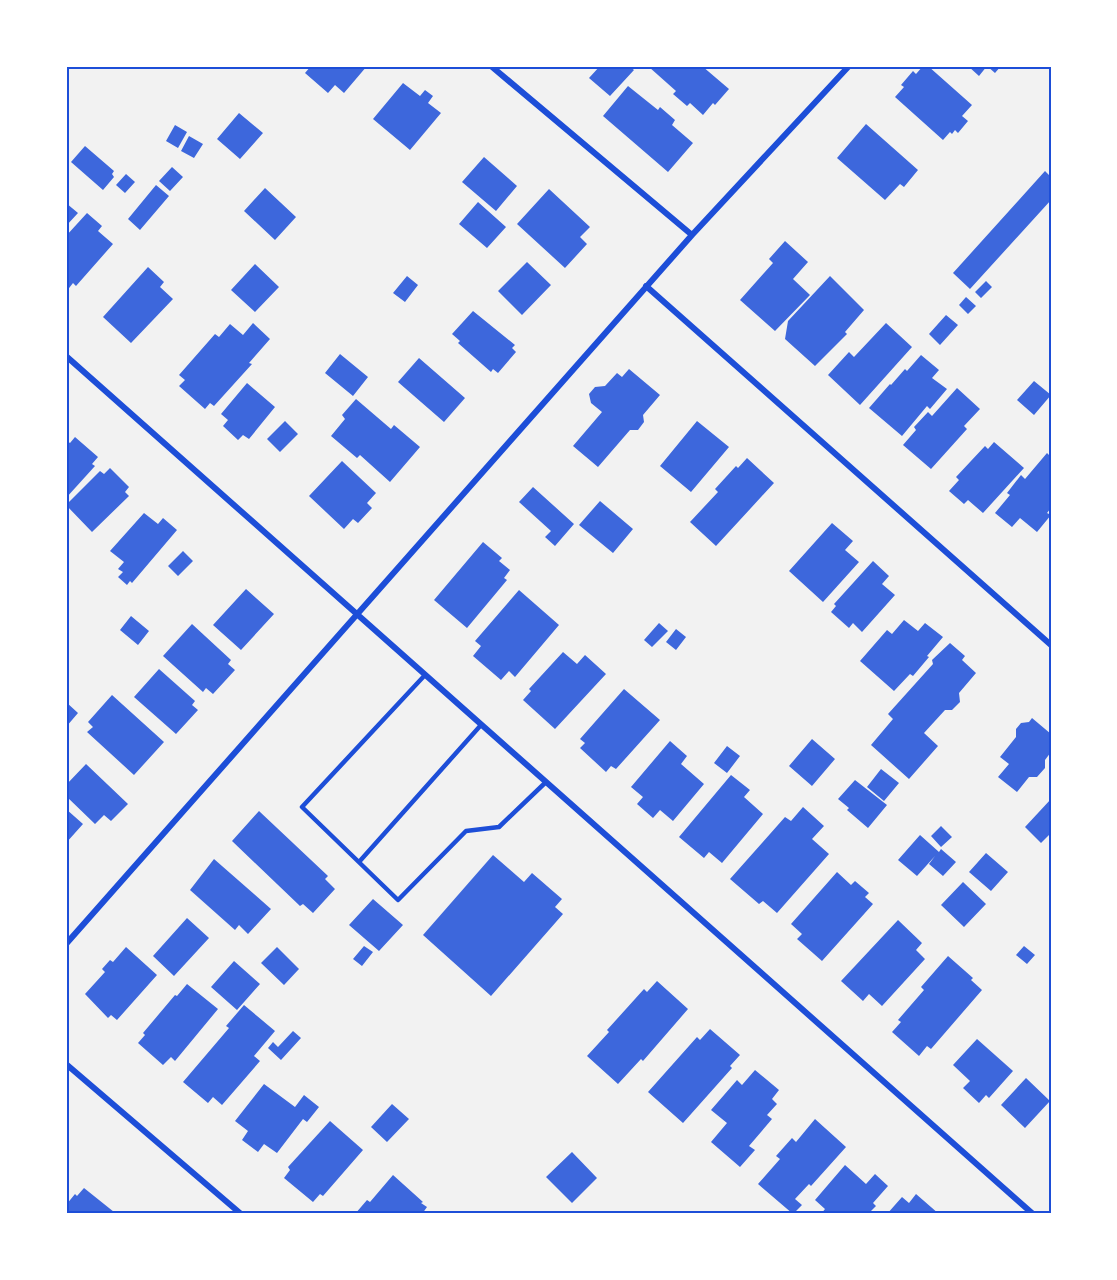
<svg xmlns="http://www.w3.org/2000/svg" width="1117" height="1280" viewBox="0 0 1117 1280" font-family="Manrope,sans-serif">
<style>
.building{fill:#3d67dc}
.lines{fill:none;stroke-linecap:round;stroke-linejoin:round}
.service{stroke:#1d4ed8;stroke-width:4.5}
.minor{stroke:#1d4ed8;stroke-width:6}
.neatline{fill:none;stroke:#1d4ed8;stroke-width:2}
</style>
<rect width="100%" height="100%" fill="#f2f2f2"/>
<path class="building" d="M311,66H367L344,93L335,85L328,93L305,73Z
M600,66H629L634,70L610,96L589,78Z
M650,66H702L729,89L715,105L713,103L703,115L690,103L687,106L673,94L676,91L649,67Z
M923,66H928L972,105L962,116L968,121L958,133L955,130L952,134L950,132L943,140L895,97L904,87L901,85L913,71L916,74Z
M968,66H1001L995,73L987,66L979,76Z
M403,83L420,96L425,90L433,96L428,103L441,113L410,150L373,119Z
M628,86L658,110L660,107L675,120L672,125L693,143L668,172L603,116Z
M239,113L263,133L240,159L217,139Z
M866,124L918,170L904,187L900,184L885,200L837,158Z
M175,125L187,132L178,148L166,141Z
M189,136L203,144L194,158L181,151Z
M85,146L114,171L112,174L114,177L103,190L71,162Z
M484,157L517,186L496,211L462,182Z
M172,167L183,177L170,191L159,181Z
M1045,171L1051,177V200L970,289L953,273Z
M126,174L135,182L125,193L116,185Z
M156,185L169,196L140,230L128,219Z
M265,188L296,217L275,240L244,211Z
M549,189L590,227L580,237L587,244L565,268L517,224Z
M478,202L506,227L487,248L459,224Z
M66,203L78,213L66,226Z
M87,213L102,226L98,231L113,244L76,286L73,283L66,292V236Z
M785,241L808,262L793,279L810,295L775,331L740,300L773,263L769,259Z
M527,262L551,285L522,315L498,291Z
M255,264L279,287L255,312L231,290Z
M148,267L164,282L160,287L173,299L131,343L103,317Z
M407,276L418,285L405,302L393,293Z
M830,276L864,310L845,332L847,334L815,366L785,339L788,321Z
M986,281L992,287L981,298L975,292Z
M966,297L976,306L968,314L959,305Z
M473,311L515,345L512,348L516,352L498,373L493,369L491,372L458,343L460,341L452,334Z
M946,315L958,325L940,345L929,334Z
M253,323L270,339L249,363L252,364L214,406L210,403L205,409L179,386L185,380L179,375L215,334L219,337L230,324L243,335Z
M886,323L912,347L860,405L828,375L849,352L854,357Z
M340,354L368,377L353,396L325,373Z
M921,355L939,370L932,378L947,389L930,409L927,406L902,436L869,408L890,384L891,385L905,369L907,371Z
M419,358L465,398L444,422L398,382Z
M629,369L660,395L643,415L644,422L638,430H630L598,467L573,446L602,412L591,403L589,394L595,387L605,386L617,373L622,377Z
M1034,381L1051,395L1034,415L1017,400Z
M247,383L275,407L249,439L243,435L238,440L223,426L228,420L221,414Z
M957,388L980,409L964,426L967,429L931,469L903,445L916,430L914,427L928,412L932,416Z
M356,399L391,429L394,425L420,447L390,482L360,455L357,458L331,436L345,419L342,415Z
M285,421L298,434L280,452L267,439Z
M697,421L729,447L691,492L660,466Z
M75,437L98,457L92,464L95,466L66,498V442L67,441L70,443Z
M994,442L1024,468L983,513L968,500L964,504L949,491L959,480L956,477L985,446L988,449Z
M1047,453L1051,457V508L1047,513L1051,515L1037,532L1020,518L1012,527L995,513L1010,495L1007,493L1021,475L1025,479Z
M747,458L774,483L716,546L690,522L718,492L715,489L736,466L738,468Z
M342,461L376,493L367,503L372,508L358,523L353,519L344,529L309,496Z
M110,468L129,487L125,492L129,496L92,532L66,505L100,471L104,474Z
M533,487L574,524L555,546L545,537L551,531L519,502Z
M600,501L633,529L613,553L579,525Z
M144,513L158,524L163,518L177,530L132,583L130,581L127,585L118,577L123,572L118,569L124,562L110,551Z
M832,523L853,541L845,550L859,562L823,602L789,571Z
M483,542L502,558L499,561L510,570L504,578L507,580L467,628L434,600Z
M183,551L193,561L178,576L168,566Z
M873,561L889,576L882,584L895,595L862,632L853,623L849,628L831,612L836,606L834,604Z
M246,589L274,614L241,650L213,625Z
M519,590L559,625L515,677L509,671L501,680L473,656L481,646L475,641Z
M131,616L149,631L138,645L120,630Z
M904,620L918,631L925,623L943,637L927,656L929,657L913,676L910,674L894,691L860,661L887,630L892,634Z
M659,623L668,631L652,647L644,640Z
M192,624L231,660L228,664L235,670L213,694L206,688L203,692L163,656Z
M676,629L686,637L676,650L666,642Z
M950,643L965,656L962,660L976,673L959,693L960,702L952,710H945L924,733L938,746L909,779L871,745L893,719L888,714L933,664L932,660Z
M563,652L577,664L585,655L606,674L555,729L523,700L531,691L529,689Z
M159,669L195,701L192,705L198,710L176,734L134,697Z
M624,689L660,720L616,769L611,766L606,772L580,748L585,743L580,739Z
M112,695L164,742L134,775L87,732L93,727L88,722Z
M66,702L78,713L66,727Z
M1032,718L1051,734V752L1045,760V768L1037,777H1029L1017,792L998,777L1009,764L1000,757L1016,737V729L1021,723L1029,722Z
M812,739L835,759L812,786L789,766Z
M670,741L687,756L681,764L704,784L673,821L660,810L653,818L637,804L643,797L631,787Z
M727,746L740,756L727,773L714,763Z
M86,764L128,804L111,821L104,815L95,824L66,796V785Z
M881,769L899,783L884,801L867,787Z
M731,775L750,790L744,797L763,814L722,863L709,852L704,858L679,837Z
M855,780L887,805L868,828L847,810L849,808L838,799Z
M1051,799V837L1049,835L1041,843L1025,827Z
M803,807L824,826L812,839L829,854L777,913L763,901L759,904L730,879L785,817L791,821Z
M66,809L83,824L66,843Z
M259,811L328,876L325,879L335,889L313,913L303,904L300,906L232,841Z
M941,826L952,837L941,847L931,836Z
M920,835L939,852L941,849L956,862L943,876L929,864L935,856L917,876L898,860Z
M986,853L1008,872L991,891L969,872Z
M493,855L524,882L532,873L562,899L555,907L563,914L491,996L423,935Z
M214,859L271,909L248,934L239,925L235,930L190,890Z
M837,872L851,885L855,881L869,893L865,897L873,904L822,961L797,939L802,934L791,924Z
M963,882L986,904L964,927L941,905Z
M373,899L403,925L379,951L349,925Z
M187,918L209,938L174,976L153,956Z
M898,920L922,943L916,950L925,959L882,1006L869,994L863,1001L841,981Z
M364,946L373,952L362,966L353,959Z
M1024,946L1035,955L1027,964L1016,955Z
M126,947L157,975L117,1020L111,1015L108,1018L85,994L105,972L102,969L110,960L113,962Z
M277,947L299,969L284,985L261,963Z
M948,956L973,978L971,980L982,990L931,1049L927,1046L919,1056L892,1032L901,1022L898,1020L924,990L921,987Z
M234,961L260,984L237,1010L211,987Z
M657,981L688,1009L643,1061L641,1059L618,1084L587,1056L609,1032L607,1030L644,989L647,992Z
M187,984L218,1009L175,1061L171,1057L163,1065L138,1043L145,1035L143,1033L175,995L177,996Z
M244,1005L275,1031L254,1056L260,1061L222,1105L213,1097L208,1103L183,1082L229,1028L226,1026Z
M710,1029L740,1055L730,1066L732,1068L683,1123L648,1092L697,1037L700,1040Z
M293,1031L301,1038L281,1060L268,1048L273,1042L278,1047Z
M977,1039L1013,1071L989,1098L986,1095L979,1103L963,1088L970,1081L953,1065Z
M755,1070L779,1090L772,1099L777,1104L767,1115L772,1119L749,1146L755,1150L740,1167L711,1142L727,1123L711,1110L737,1080L742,1085Z
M1026,1078L1050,1101L1025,1128L1001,1105Z
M264,1084L295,1107L304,1095L319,1107L307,1122L303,1119L277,1153L264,1144L258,1152L242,1140L248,1131L235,1121Z
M392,1104L409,1119L387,1142L371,1127Z
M815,1119L846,1147L811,1186L809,1184L795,1199L802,1205L793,1214L758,1184L780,1159L776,1156L792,1138L796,1142Z
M330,1121L363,1150L323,1196L320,1194L313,1202L284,1178L290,1170L288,1167Z
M572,1152L597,1178L572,1203L546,1177Z
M845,1165L866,1184L875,1174L888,1186L873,1203L876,1206L868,1214H821L825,1209L815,1200Z
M393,1175L423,1202L421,1203L427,1207L422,1214H355L367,1200L370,1202Z
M84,1188L114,1212L112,1214H66V1205L75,1194L77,1196Z
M916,1194L939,1214H887L902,1197L909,1203Z"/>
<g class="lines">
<path class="service" d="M425,675L302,807L398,900L466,831L499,827L546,782
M359,862L481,725"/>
<path class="minor" d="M491,66L692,235
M646,286L1051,645
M66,356L1033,1214
M66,944L692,235L849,66
M66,1064L241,1214"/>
</g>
<rect width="1117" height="1280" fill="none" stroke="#ffffff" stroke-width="135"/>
<rect x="68" y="68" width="982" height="1144" class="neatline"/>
</svg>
